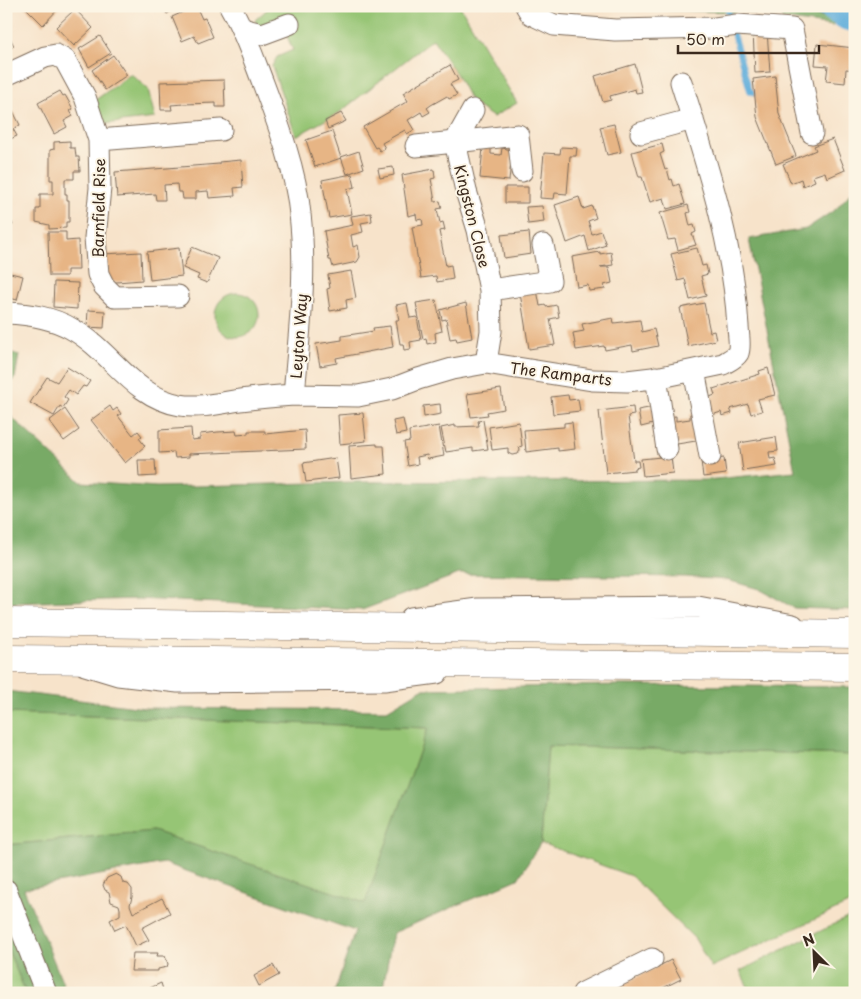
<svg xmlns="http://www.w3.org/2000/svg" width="861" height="999" viewBox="0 0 861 999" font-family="'Playpen Sans',sans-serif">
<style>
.green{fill:#96c574;stroke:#687849}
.forest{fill:#78aa66;stroke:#5a6a42}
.water{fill:#62afdb;stroke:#4e6c7c}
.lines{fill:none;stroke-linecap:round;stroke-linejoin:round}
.stream{stroke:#62afdb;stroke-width:5.5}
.river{stroke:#62afdb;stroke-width:34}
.building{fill:#e7b585}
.minor-casing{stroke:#7d6b5a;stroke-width:23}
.highway-casing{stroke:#7d6b5a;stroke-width:29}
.minor{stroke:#fff;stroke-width:21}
.highway{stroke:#fff;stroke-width:28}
.labels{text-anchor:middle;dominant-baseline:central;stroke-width:4;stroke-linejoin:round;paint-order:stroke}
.street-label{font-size:15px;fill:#3b2a1e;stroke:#fcf5e5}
</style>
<rect width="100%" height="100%" fill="#fcf5e5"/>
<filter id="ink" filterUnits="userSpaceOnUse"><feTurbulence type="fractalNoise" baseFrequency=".02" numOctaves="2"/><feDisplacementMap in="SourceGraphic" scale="10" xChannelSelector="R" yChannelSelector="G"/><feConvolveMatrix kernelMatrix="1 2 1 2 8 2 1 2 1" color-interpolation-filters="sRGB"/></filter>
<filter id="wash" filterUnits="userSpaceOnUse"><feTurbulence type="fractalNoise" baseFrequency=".0096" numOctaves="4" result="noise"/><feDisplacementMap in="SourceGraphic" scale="20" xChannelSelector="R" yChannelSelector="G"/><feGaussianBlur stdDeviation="1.12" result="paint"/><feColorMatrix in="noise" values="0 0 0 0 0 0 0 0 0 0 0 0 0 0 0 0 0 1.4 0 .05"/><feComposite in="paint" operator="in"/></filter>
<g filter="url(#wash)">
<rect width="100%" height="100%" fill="#f7e3ca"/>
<path class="green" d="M271,6H460L517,103L493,117L471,102L457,75L433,39L340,112L296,136L272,66L277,57L293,50L281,23L258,28L255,20Z
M131,74L148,89L155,118L104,124L94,101Z
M215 315a22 22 0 1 1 44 0a22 22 0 1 1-44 0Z
M6,713L428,728L365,904L153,831L6,845Z
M548,746L855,755V901L711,967L695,939L631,876L541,843Z
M855,914V993H751L740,971Z
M6,945L26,993H6Z"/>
<path class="forest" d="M668,6H745L735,12L668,10Z
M782,6H840L833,26L782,19Z
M855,188V610L794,608L759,589L727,580L686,577L459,574L362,610L137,599L6,603V412L81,482L157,487L351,482L705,480L795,471L749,239L806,229L836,209Z
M6,351L19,355L15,378L6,387Z
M619,685L855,687V755L548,746L541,842L518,879L393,933L382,993H334L355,931L164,863L24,889L67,993H26L6,945V845L153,831L365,903L428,728L6,713V691L145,708L387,710L422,689Z"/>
<path class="water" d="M806,6H847L851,9L846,22L821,17Z"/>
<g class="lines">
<path class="stream" d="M727,6L730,21
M732,30L750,91L755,93"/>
<path class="river" d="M836,6L849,14L855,15"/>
</g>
<g id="blocks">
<path class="building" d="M24,6H61L43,25Z
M161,6H179L167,14Z
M196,6L202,19L205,18L213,37L198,43L194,36L182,41L172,17Z
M749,6H763V11H749Z
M75,9L93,28L74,46L56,27Z
M6,29L14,46L6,50Z
M753,31H767L770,72L755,73Z
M100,36L111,53L89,67L79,49Z
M817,44L855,48V70L846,69L845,83L826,81L828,66L815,65Z
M113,55L127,75L105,90L92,70Z
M635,64L642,92L636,93L635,89L610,96L611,100L603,102L595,76Z
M450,65L458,80L450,84L457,95L449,99L447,96L431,105L427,108L430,112L423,116L421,112L408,120L414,130L407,134L405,130L382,143L385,148L380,151L377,147L375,148L363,127L408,101L403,93Z
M775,76L779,114L796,156L776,164L757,117L753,79Z
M224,80L225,107H216V103L184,104L171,105L172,110H161L160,82Z
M60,91L63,96L65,95L73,109L70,111L73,116L64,121L67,127L54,134L38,103Z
M13,111L20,125L13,129L17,136L6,141V114Z
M341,113L346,121L328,129L325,121Z
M614,124L621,152L607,155L600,127Z
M332,131L341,158L315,167L306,140Z
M833,139L845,170L827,178L825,172L813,176L815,181L803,186L801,179L791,183L783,164L816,150L814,146Z
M70,141V148H75L76,157H79L80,171H74V179H65V194H67V200H69V222H66V228L49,229V225L36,222V209H40V194H53V180H50V150L54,149V142Z
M662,144L664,152L660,154L665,170L667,169L670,180L672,179L674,186L679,184L685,204L667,209L664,198L650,202L642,177H639L632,152Z
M561,147L577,148L576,156H570L567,194L555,193L554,199L540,198L544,153L560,154Z
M483,148H491V154L501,155L502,148L512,150L509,181L480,178Z
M359,151L364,168L347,174L341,157Z
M241,160L243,187L234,188L235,196L209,198L208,191L196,192V199H183L182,192H178L177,184L164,185L165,200H156L155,194L117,197L115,172L219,164V162Z
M393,167L394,175L380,178L378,169Z
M434,169L435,178L431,179L432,184L435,202L440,201L442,208L437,209L440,223L443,222L445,230L439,231L446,266L451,265L453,279L437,282L436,276L421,278L412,227L423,225L422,219L417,220L416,214L408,216L402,175Z
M352,174L355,187L347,189L352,214L329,218L322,180Z
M505,187H528V203H505Z
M579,197L583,209L592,206L596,218L588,221L592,234L601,231L606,245L589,251L585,236L567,243L555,205Z
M688,205L690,212L687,213L690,226L694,225L696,232L692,234L696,245L678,250L675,239L668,240L660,213Z
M542,206L544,222L528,224L526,207Z
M6,208L13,225L6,228Z
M371,213L372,221L361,223L363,232L351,235L353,247L358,245L360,257L357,262L333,267L331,260H329L324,231L353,225L351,216Z
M48,232H66V241L78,240L79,270H67V276H49Z
M529,232L531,254L504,258L501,235Z
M192,247L218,258L207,283L197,279L199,275L183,268Z
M179,248L182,276L150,280L147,252Z
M697,248L702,266L706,265L708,274L701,276L706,296L690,300L685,279L678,281L671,254Z
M141,252L142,280L104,283L103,254Z
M600,252V254L611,252L613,265L600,267H609L612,283L604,285L605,289L589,291L588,285L577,287L572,257Z
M351,271L356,298L346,300L347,308L330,311L327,289L330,288L328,275Z
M6,272L23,276L17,300L6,297Z
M54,282L78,283L77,309L53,307Z
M537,290L540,306L546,305V307L557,305L559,317L550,319L555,345L529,349L520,293Z
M436,300L442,331L435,333L436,342L427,344L426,338L423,339L416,303Z
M407,303L410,318L417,317L421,340L410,342L411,349L404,350L403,344H400L396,320H399L396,305Z
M466,303L472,338L457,341L456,338L450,339L446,319L442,320L440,310Z
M704,303L710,332L714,331L716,340L688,346L680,308Z
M88,310L105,311L104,328L87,327Z
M613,318L614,323L640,320L642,332L654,329L658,346L633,351L632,345L605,350L604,346L576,350L573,333L584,331L582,324Z
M390,326L393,347L336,358L337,363L320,366L316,344L342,340V336L374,331L373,328Z
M67,367L90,381L86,387L83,386L76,395L69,390L64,397L68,400L63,408L60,406L54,416L30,403L47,377L57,382Z
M768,368L775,395L758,399L762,411L751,414L748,404L730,409L732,413L722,416L721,412L712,415L707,398L715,395L713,389L760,374L759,371Z
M501,389L504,409L487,412L488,415L471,417L467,394Z
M568,395L569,400L578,399L580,411L553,414L551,397Z
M440,404L441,414L424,417L423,406Z
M110,406L113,411L117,408L121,414L118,416L133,435L138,431L142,436L139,438L145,446L125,463L91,420Z
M633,407L634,415L628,416L634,461H638L639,467L635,468V470L606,473L599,411Z
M654,407L657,423L641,427L638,410Z
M65,409L79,430L64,441L49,421Z
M363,413L366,441L340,444L338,415Z
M698,413L702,440L671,445L667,417L676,416V421L690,419V414Z
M403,419L406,433L396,435L393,421Z
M483,420L488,449L473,451V448L446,452L441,428L455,425V427L479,426L478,421Z
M519,422L522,446L519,447L520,450L518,454L512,455L508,453V448L492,450L489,427Z
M572,422L575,449L558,451V448L526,452L524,430L564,427V423Z
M439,426L444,456L428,459L427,455L417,457L418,464L408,466L404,442L410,441L409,431Z
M191,428L192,440L200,439V434L218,432L236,431L237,435L248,434V431H265V434L305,430L306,449L189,454V457L175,458L174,452L159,453V430Z
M776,437L778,451L769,452L770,459L775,458L777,466L743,471L739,443Z
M377,444V446H384L386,474L351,478L349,446Z
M671,456L673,473L643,476L641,459Z
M336,458L339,478L306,482L303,463Z
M724,458L726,474L703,477L701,461Z
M138,460H155L156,476L139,477Z
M116,874L121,877L123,883L128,884L132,889V897L130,905L133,913L162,898L170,913L142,928L149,940L136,946L126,925L115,930L110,920L120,915V909L119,905L111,902L109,892L105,890L103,885L107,878Z
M133,953H158L157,956H165L168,964L167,967L158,969V971H131Z
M671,960L681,979L653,993H605Z
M273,965L279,975L259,986L254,976Z
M161,983L164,993H139Z"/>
</g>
</g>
<g filter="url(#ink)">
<use href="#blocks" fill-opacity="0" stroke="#7d6b5a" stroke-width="1"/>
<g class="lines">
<g class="minor-casing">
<path id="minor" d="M526,6L531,14L554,25L615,30L715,28L737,25L792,29L812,133
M242,29L262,34L289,24
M6,75L45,57L56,55L65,60L85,97L99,140L100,188L95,238L98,274L104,286L115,297L178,296
M641,133L693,119
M99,140L221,130
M416,146L455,142L473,110
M490,290L550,281L543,245
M6,313C29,314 52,317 72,329C112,351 131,396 180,405C203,409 226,401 249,399C264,397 279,396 294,395C299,335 307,274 300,214C296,171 278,123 263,83C253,57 244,30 230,6
M486,363L491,331L490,290L478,230L466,191L455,142L518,135L522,171
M694,370L710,456
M656,377L667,449
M294,395L358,396L392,389L418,379L452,369L486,363L592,380L627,381L661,377L723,364C728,361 735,358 738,353C741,346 738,333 738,326C733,242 706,162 681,82
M411,618L478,609L698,607L793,625
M85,665L118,675L178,682L384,680L437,673
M6,890L46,993
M583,993L652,959"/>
</g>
<g class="highway-casing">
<path id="highway" d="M6,622L855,634
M6,659L855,667"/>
</g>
<use href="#minor" class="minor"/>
<use href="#highway" class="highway"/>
</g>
</g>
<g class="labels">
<g class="street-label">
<text transform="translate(98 208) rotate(-89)">Barnfield Rise</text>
<text transform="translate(473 216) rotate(76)">Kingston Close</text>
<text transform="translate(298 336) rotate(-86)">Leyton Way</text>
<text transform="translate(561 373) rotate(7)">The Ramparts</text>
</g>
</g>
<rect width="861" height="999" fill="none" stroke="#fcf5e5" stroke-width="25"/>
<g transform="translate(814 952) rotate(336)" stroke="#fcf5e5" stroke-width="4" paint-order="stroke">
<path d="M0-4L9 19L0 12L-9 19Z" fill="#3b2a1e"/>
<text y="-8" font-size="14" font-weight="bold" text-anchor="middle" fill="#3b2a1e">N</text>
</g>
<path d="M678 45v8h141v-8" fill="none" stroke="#3b2a1e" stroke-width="2.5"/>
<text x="686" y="45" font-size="15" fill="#3b2a1e" stroke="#fcf5e5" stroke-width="4" paint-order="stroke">50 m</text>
</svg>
